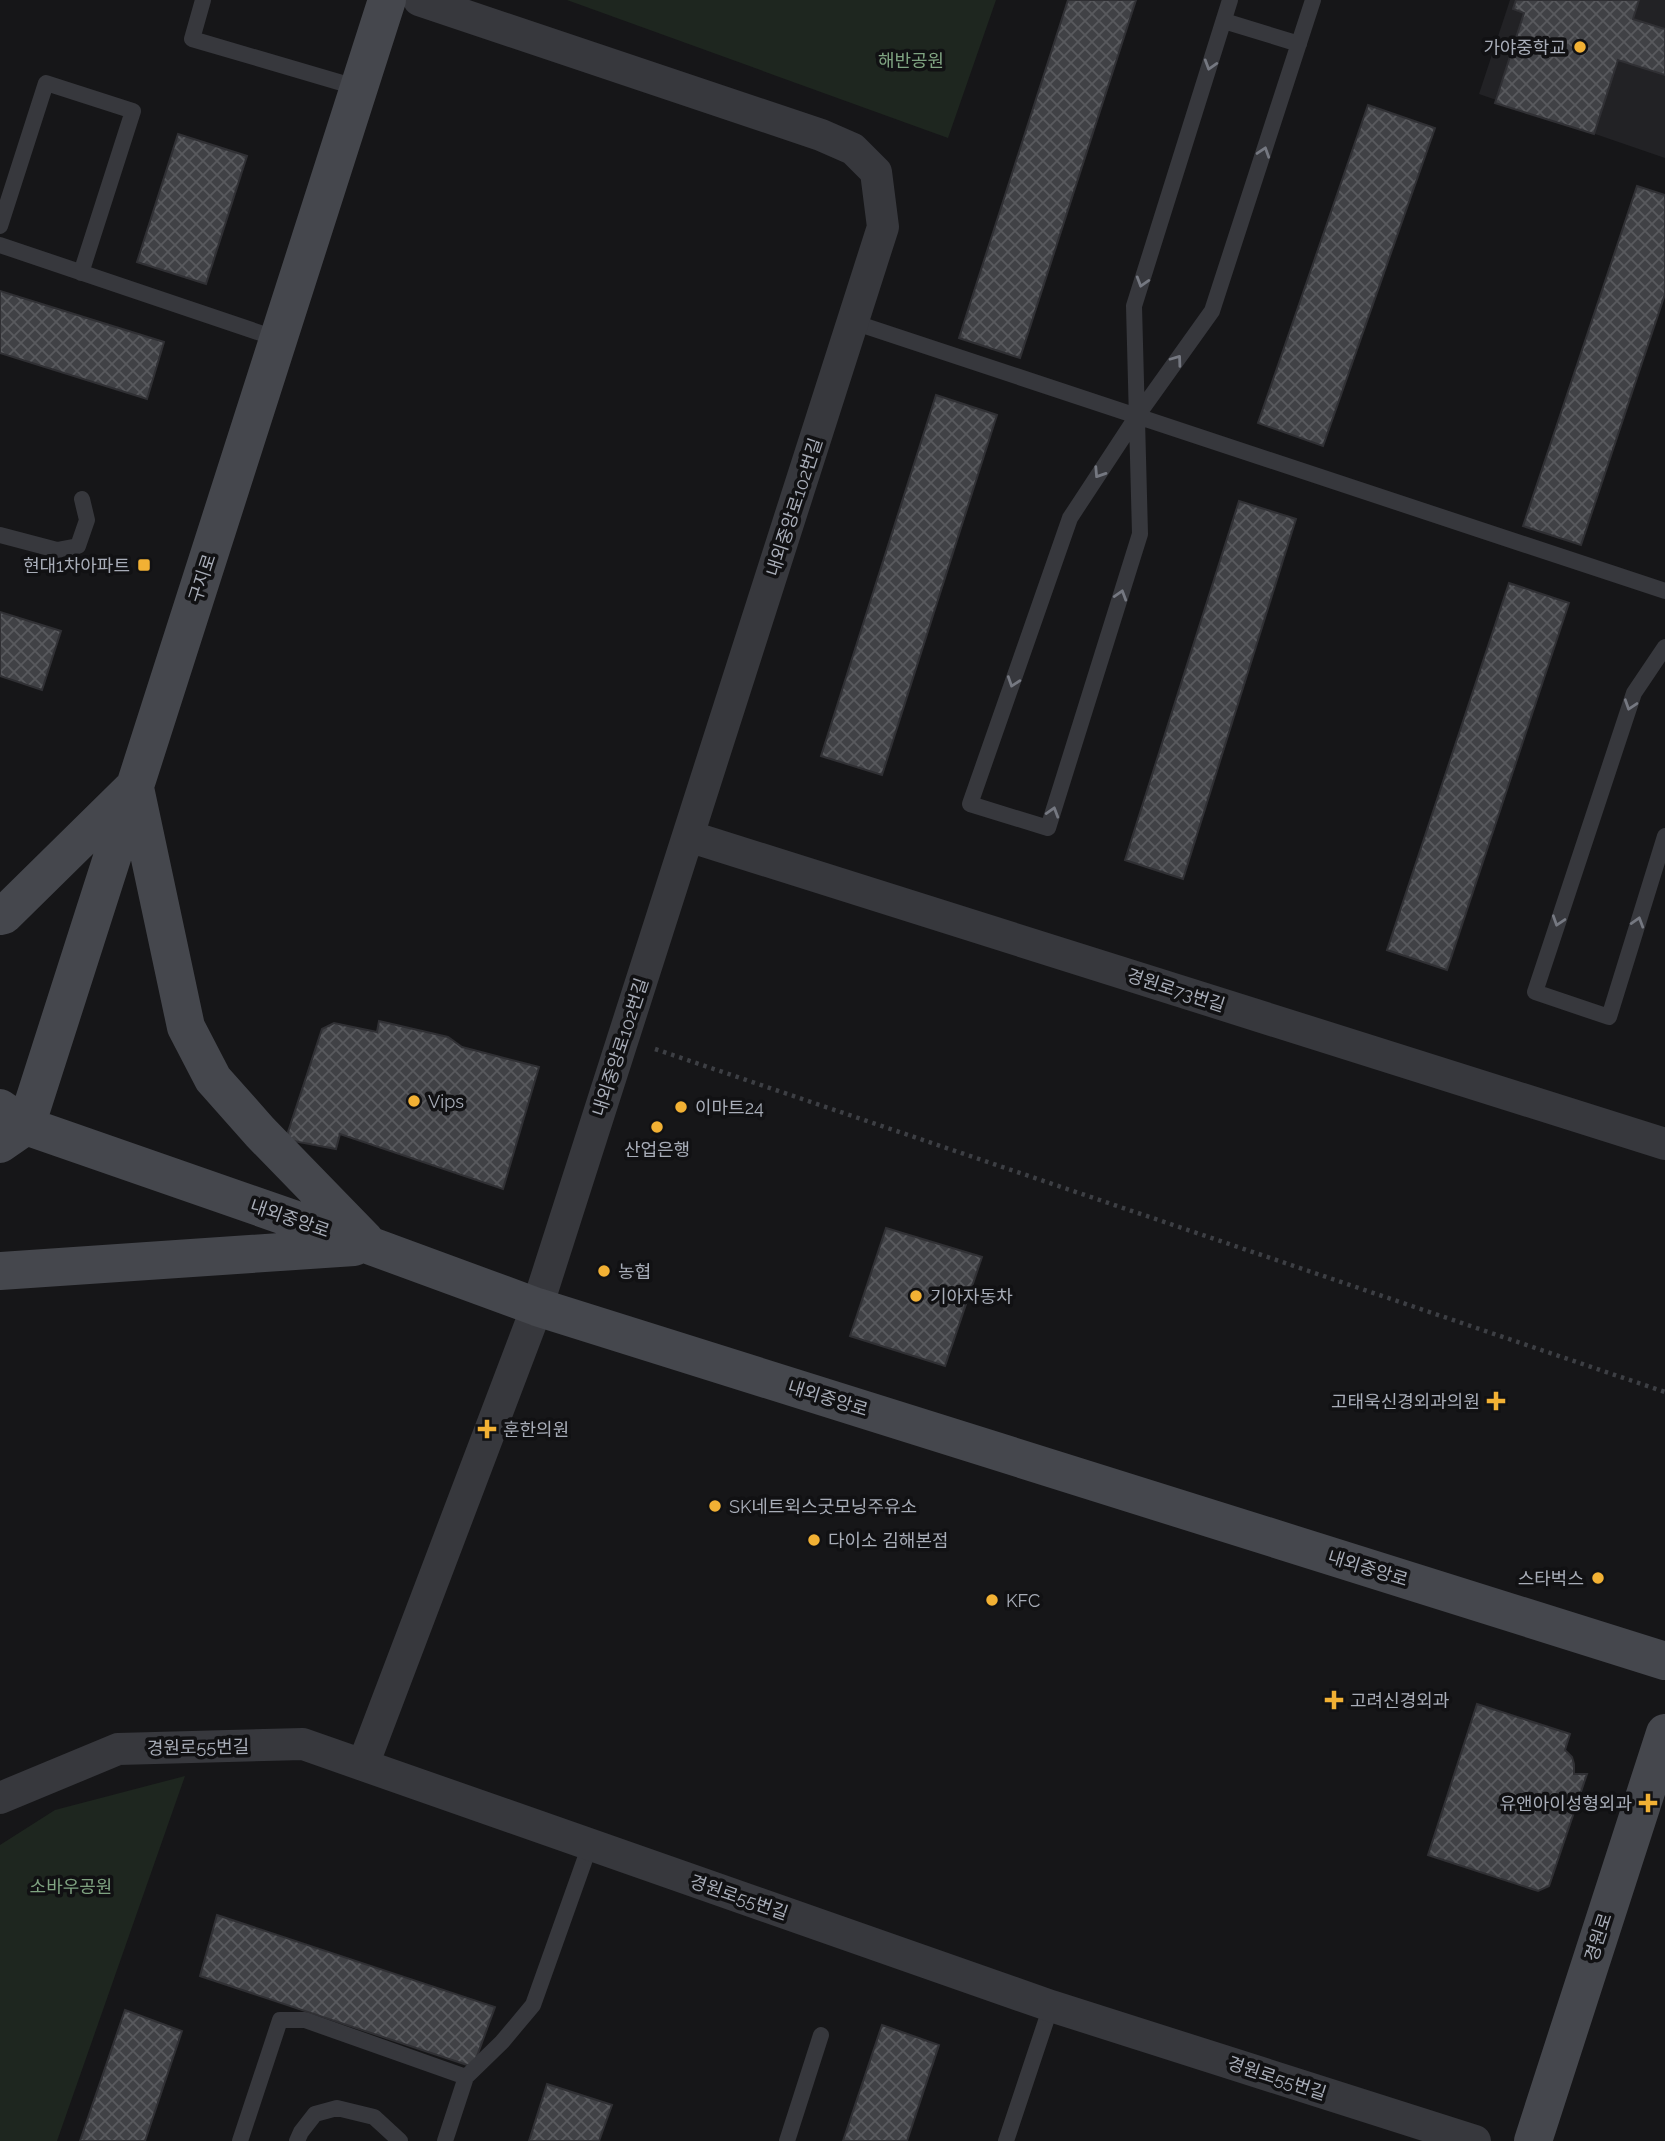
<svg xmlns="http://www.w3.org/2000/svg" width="1665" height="2141" viewBox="0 0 1665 2141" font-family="Raleway,'Noto Sans KR',sans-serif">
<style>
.built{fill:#222225}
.park{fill:#1e261f}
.building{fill:url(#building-cross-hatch);stroke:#303034;stroke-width:2}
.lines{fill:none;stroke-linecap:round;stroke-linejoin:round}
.path{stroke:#3d3f44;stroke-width:4.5;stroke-dasharray:3.5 5;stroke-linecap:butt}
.lane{stroke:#37383d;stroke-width:16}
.street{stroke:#37383d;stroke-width:32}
.secondary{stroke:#45474d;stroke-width:38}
.oneway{stroke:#757881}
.poi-dot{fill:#f2b134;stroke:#111113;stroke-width:2.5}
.labels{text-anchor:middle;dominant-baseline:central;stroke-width:7;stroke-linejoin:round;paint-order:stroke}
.poi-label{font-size:18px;fill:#a8adb8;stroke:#111113;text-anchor:start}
.park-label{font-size:18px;fill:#7fa381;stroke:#111113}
.street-label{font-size:18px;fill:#a8adb8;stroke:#111113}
</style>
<defs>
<pattern id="building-cross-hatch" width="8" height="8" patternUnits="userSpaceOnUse" patternTransform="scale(1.75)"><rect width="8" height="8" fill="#404145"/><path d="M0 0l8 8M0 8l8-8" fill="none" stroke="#595a5e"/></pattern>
</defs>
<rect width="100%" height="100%" fill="#161618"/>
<path class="built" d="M1510,0H1665V158L1479,94Z"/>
<path class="park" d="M567,0H996L948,138Z
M185,1776L57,2141H0V1845L55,1810Z"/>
<path class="building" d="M1068,0H1136L1020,358L959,338Z
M1516,0H1639L1633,19L1665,29V75L1618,60L1594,134L1495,103L1524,13L1513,9Z
M1368,105L1435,128L1323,446L1258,423Z
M178,134L247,156L206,284L137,262Z
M1637,186L1665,195V294L1581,545L1523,526Z
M0,291L164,342L147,399L0,353Z
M936,395L997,415L882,775L821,756Z
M1239,501L1296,519L1183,879L1125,860Z
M1509,583L1569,603L1447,970L1387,950Z
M0,612L61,631L42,690L0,676Z
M379,1021L448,1037L462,1047L539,1067L503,1189L340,1134L336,1149L288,1140L287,1135L322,1029L334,1023L377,1032Z
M886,1228L982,1257L945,1366L850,1336Z
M1477,1704L1570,1734L1565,1750L1572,1757L1574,1764V1774H1587L1549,1886L1538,1891L1428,1855Z
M217,1915L495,2007L473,2067L200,1976Z
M125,2010L182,2031L145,2141H80Z
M882,2025L939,2045L907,2141H843Z
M547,2084L612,2105L599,2141H529Z"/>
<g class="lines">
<path class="path" d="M655,1049L1665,1392"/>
<path class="lane" d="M203,0L192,39L359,88
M1230,0L1134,306L1140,534L1048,828L970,804L1070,518L1137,416L1212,311L1313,0
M1224,21L1299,44
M0,226L46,83L133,111L81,273
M0,245L278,339
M853,322L1665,591
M0,535L57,550L78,546L87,520L82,499
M1665,647L1634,693L1535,992L1609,1017L1665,836
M240,2141L280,2020H305L466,2077
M297,2141L301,2132L315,2114L337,2108L374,2117L400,2141
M445,2141L466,2077L502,2042L533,2005L590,1845
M787,2141L821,2035
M1006,2141L1051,2006"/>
<path class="street" d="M688,836L1665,1144
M363,1765L537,1307L883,227L876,172L853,149L821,135L419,0
M0,1798L118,1749L303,1744L1051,2006L1475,2141"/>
<path class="secondary" d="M135,788L186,1027L213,1079L260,1132L365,1240
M0,916L4,915L131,790
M0,1108L26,1126L371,1246L537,1307L1665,1661
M0,1144L26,1126L387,0
M0,1271L354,1247
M1533,2141L1665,1733"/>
</g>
<defs><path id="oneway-chevron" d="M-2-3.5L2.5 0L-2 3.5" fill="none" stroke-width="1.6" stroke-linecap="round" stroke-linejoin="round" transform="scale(1.75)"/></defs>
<g class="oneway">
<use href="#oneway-chevron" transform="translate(1210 65) rotate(107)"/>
<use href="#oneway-chevron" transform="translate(1264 152) rotate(-72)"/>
<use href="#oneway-chevron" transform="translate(1142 282) rotate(107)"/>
<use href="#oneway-chevron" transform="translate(1177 360) rotate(-54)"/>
<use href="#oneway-chevron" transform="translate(1099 473) rotate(123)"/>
<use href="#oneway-chevron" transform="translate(1121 595) rotate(-73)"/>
<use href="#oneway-chevron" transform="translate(1013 682) rotate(109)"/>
<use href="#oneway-chevron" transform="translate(1630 705) rotate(108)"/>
<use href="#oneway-chevron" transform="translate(1053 812) rotate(-73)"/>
<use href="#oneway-chevron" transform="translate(1558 921) rotate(108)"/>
<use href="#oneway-chevron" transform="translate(1638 922) rotate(-73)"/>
</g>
<g class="poi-dot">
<circle cx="1580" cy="47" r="7"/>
<rect x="137" y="558" width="14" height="14" rx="3.5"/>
<circle cx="414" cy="1101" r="7"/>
<circle cx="681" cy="1107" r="7"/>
<circle cx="657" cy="1127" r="7"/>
<circle cx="604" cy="1271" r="7"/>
<circle cx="916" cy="1296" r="7"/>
<path d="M1492.5 1390.5h7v7h7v7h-7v7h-7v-7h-7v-7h7z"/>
<path d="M483.5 1418.5h7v7h7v7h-7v7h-7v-7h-7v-7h7z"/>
<circle cx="715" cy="1506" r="7"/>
<circle cx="814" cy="1540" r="7"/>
<circle cx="1598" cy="1578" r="7"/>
<circle cx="992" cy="1600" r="7"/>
<path d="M1330.5 1689.5h7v7h7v7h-7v7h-7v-7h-7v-7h7z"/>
<path d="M1644.5 1792.5h7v7h7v7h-7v7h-7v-7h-7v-7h7z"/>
</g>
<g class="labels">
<g class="poi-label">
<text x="1566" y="47" text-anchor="end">가야중학교</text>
<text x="130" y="565" text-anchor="end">현대1차아파트</text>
<text x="428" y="1101">Vips</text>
<text x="695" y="1107">이마트24</text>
<text x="657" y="1149" text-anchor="middle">산업은행</text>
<text x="618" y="1271">농협</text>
<text x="930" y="1296">기아자동차</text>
<text x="1480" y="1401" text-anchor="end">고태욱신경외과의원</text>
<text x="503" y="1429">훈한의원</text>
<text x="729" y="1506">SK네트윅스굿모닝주유소</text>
<text x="828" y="1540">다이소 김해본점</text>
<text x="1584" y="1578" text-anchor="end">스타벅스</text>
<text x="1006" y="1600">KFC</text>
<text x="1350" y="1700">고려신경외과</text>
<text x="1632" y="1803" text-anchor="end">유앤아이성형외과</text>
</g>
<g class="park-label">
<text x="911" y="60">해반공원</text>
<text x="71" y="1886">소바우공원</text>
</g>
<g class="street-label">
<text transform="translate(794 507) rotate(-72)">내외중앙로102번길</text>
<text transform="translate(202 578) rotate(-72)">구지로</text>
<text transform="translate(1176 990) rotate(18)">경원로73번길</text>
<text transform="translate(620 1047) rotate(-72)">내외중앙로102번길</text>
<text transform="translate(290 1218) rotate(19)">내외중앙로</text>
<text transform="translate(828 1398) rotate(17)">내외중앙로</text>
<text transform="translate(1368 1568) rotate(17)">내외중앙로</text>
<text transform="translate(198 1747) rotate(-1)">경원로55번길</text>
<text transform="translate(739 1897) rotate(19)">경원로55번길</text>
<text transform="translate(1598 1937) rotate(-72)">경원로</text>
<text transform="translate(1277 2078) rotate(18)">경원로55번길</text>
</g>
</g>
</svg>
